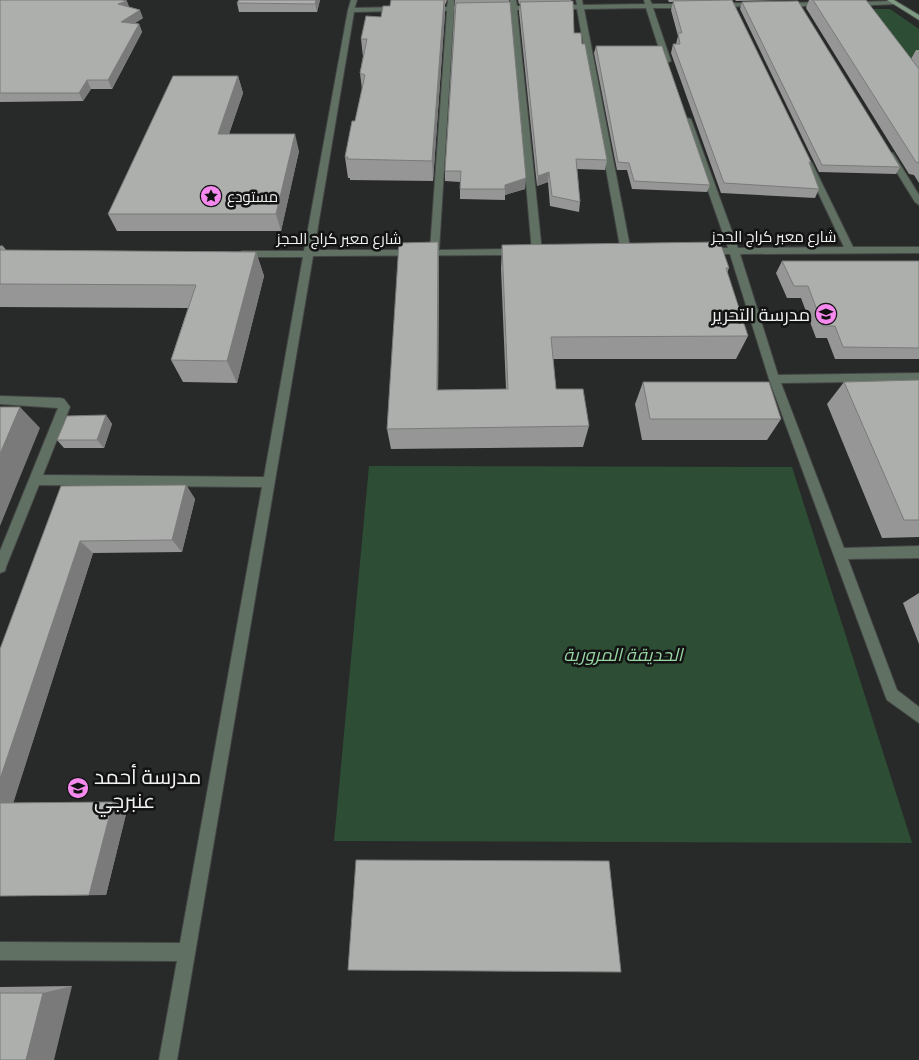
<svg xmlns="http://www.w3.org/2000/svg" width="919" height="1060" viewBox="0 0 919 1060" font-family="'IBM Plex Serif',Cairo,serif">
<style>
.green{fill:#2e4d35}
.lines{fill:none;stroke-linecap:round;stroke-linejoin:round}
.lane-casing{stroke:#444645;stroke-width:2}
.street-casing{stroke:#444645;stroke-width:2}
.secondary-casing{stroke:#444645;stroke-width:2}
.lane{fill:#607163;fill-rule:evenodd}
.street{fill:#607163;fill-rule:evenodd}
.secondary{fill:#7e9a82;fill-rule:evenodd}
.wall{fill:#959695}
.shaded-wall{fill:#797a79}
.building{fill:#adafad;stroke:#797a79}
.labels{text-anchor:middle;dominant-baseline:central;stroke-width:5;stroke-linejoin:round;paint-order:stroke}
.far-poi-label{font-size:15px;fill:#f0f2f1;stroke:#121312;text-anchor:start}
.far-street-label{font-size:15px;fill:#f0f2f1;stroke:#121312}
.poi-label{font-size:18px;fill:#f0f2f1;stroke:#121312;text-anchor:end}
.park-label{font-size:18px;font-style:italic;fill:#96d6a3;stroke:#121312}
.near-poi-label{font-size:21px;fill:#f0f2f1;stroke:#121312;text-anchor:start}
</style>
<rect width="100%" height="100%" fill="#282a29"/>
<path class="green" d="M873,9H890L919,29V60H912Z
M369,466L792,467L912,843L334,841Z"/>
<g class="lines">
<g class="lane-casing">
<path id="lane" d="M351,0H357L354,10L351,12L348,10Z"/>
</g>
<g class="street-casing">
<path id="street" d="M448,0H454V6H472L475,8L472,10H454L439,250L519,249L524,252L519,255L313,256L177,1060H159L177,961L0,960V942L180,943L262,487L39,485L6,567L5,571L0,573V551L58,408L0,404V396L60,398L64,399L70,407L43,475L264,477L303,257H242L237,254L242,251H304L348,10L351,8L400,7L403,9L400,11L354,12L314,250H430L447,11H430L427,9L430,7H447Z
M510,0H516L517,6H535L538,8L535,10H517L542,252L537,255L532,252L511,10H495L492,8L495,6H510Z
M576,0H582L583,5L645,4L644,0H650L652,4H687L690,6L687,8H653L671,61L667,63L663,61L646,8L584,9L631,252L626,255L621,252L577,9H557L554,7L557,5H577Z
M895,1L897,2V4L852,6L849,4L852,2Z
M825,2L828,4L827,5L785,7L782,5L785,3Z
M717,3H757L760,5L757,7L715,6V4Z
M684,117L691,119L738,248L844,247L804,163L808,161L812,163L853,247H919V253L740,254L778,375L919,373V381L781,383L844,548L919,546V558L848,559L897,690L919,707V723L887,700L885,695L769,379L730,254H707L702,251L707,248H728L683,119Z
M887,153H893L919,195V205L915,202L886,155Z"/>
</g>
<g class="secondary-casing">
<path id="secondary" d="M887,0H894L919,15V20Z"/>
</g>
<use href="#lane" class="lane"/>
<use href="#street" class="street"/>
<use href="#secondary" class="secondary"/>
</g>
<path class="wall" d="M0,0L129,7L143,18L135,23L139,24L142,32L112,89H91L83,101L0,102Z
M239,0H320L317,12H239L237,3Z
M391,0H447L445,5V13L433,181L350,180V178H348L345,157L355,121L362,90L360,73L363,57L361,39L390,6Z
M455,0H509V2L525,189L505,195V200L460,199V182L445,181V171Z
M518,0H571L574,33L582,44L607,160L605,170L577,169L580,202L579,212L550,206L548,182L537,186L519,12L520,4H519Z
M668,0H732L811,162L810,164L819,189L815,198L721,193L671,53L673,44H676L678,36L671,10L673,2H669Z
M735,0H791L736,1Z
M801,0H866L911,59L916,50H919V183L914,175L909,174L806,8L809,0Z
M742,2L900,167L896,174L819,172L740,9Z
M596,46L710,185L707,192L632,189L627,170H617L594,53Z
M238,76L243,93L229,134L299,151L281,231H117L108,214Z
M438,242L439,266L438,390L506,389L501,269L502,245L729,268L727,273L748,336L736,359H553L556,389L589,426L583,447L391,449L387,429Z
M0,246H3L6,250L256,252L264,276L237,383L183,382L171,360L188,308L0,307Z
M782,261H919V359H835L827,338H816L801,298H787L776,273Z
M919,380V537L882,538L827,404L844,382Z
M643,382L781,419L767,440H642L635,404Z
M106,415L112,424L104,448H64L57,440Z
M186,485L195,499L182,552L93,553L13,803L113,802L128,806L106,895L0,896V649L61,486Z
M919,593V644L903,603Z
M72,986L0,1060V987Z"/>
<path class="shaded-wall" d="M316,0H320L317,12L315,4Z
M444,0L445,13L433,181L432,161Z
M127,1L130,9L118,4Z
M140,10L143,18L124,30L121,22Z
M139,24L142,32L112,89L108,80Z
M238,76L243,93L223,151L218,134Z
M87,80L91,89L83,101L79,93Z
M295,134L299,151L281,231L276,214Z
M549,172L548,182L537,186L538,176Z
M526,178L525,189L505,195V185Z
M438,242L439,266L438,412L437,390Z
M256,252L264,276L237,383L227,361Z
M20,407L40,428L0,526V454Z
M106,415L112,424L104,448L97,440Z
M186,485L195,499L182,552L172,540Z
M80,541L93,553L12,807L0,804V779Z
M113,802L128,806L106,895H89Z
M72,986L54,1060H26L43,993Z"/>
<path class="building" d="M0,0H122L127,1L118,4L140,10L121,22L139,24L108,80H87L79,93H0Z
M239,0H316L315,4L237,3Z
M391,0H444L432,161L347,159L348,157H345L352,121H355L365,75L360,73L367,39H361L366,16L381,17L383,6H390Z
M732,0L811,162H809L819,189L724,183L673,44H680L678,33H682L673,1Z
M813,0H866L919,69V163L916,162Z
M573,1L574,33H581L582,44H585L607,160L576,159L580,202L552,196L549,172L538,176L520,2Z
M798,1L900,167L822,165L742,2Z
M510,2L526,178L505,185V189H460L461,171H445L456,3Z
M596,46H662L710,185L634,181L629,163L618,162Z
M173,76H238L218,134H295L276,214H108Z
M438,242L437,390L508,389L502,245L720,242L729,268H726L748,336L551,337L556,389H583L589,426L387,429L399,243Z
M0,246H3L0,250L256,252L227,361L171,360L196,285L0,284Z
M782,261H919V348L843,347L835,326H823L808,286H794Z
M919,380V520H904L844,382Z
M643,382H769L781,419H650Z
M0,407H20L0,454Z
M106,415L97,440H57L67,416Z
M186,485L172,540L80,541L0,779V649L61,486Z
M113,802L89,895L0,896V803Z
M356,860L609,861L621,972L348,970Z
M0,993H43L26,1060H0Z"/>
<defs>
<g id="sight-disc" transform="scale(1.125)"><circle r="9.5" fill="#f689ee" stroke="#121312"/><path d="M0-6L1.8-2.2L6-1.7L2.9 1.2L3.7 5.4L0 3.3L-3.7 5.4L-2.9 1.2L-6-1.7L-1.8-2.2Z" fill="#111"/></g>
<g id="school-disc" transform="scale(1.125)"><circle r="9.5" fill="#f689ee" stroke="#121312"/><path d="M0-5L7-2L0 1L-7-2ZM-4 1L0 2.5L4 1V4Q0 6-4 4Z" fill="#111"/></g>
</defs>
<g fill-rule="evenodd">
<use href="#sight-disc" x="211" y="196"/>
<use href="#school-disc" x="826" y="314"/>
<use href="#school-disc" x="78" y="788"/>
</g>
<g class="labels">
<g class="far-poi-label">
<text x="227" y="196">مستودع</text>
</g>
<g class="far-street-label">
<text x="774" y="236">شارع معبر كراج الحجز</text>
<text x="339" y="238">شارع معبر كراج الحجز</text>
</g>
<g class="poi-label">
<text x="810" y="314">مدرسة التحرير</text>
</g>
<g class="park-label">
<text x="623" y="654">الحديقة المرورية</text>
</g>
<g class="near-poi-label">
<text x="94" y="776">مدرسة أحمد<tspan x="94" dy="24">عنبرجي</tspan></text>
</g>
</g>
</svg>
